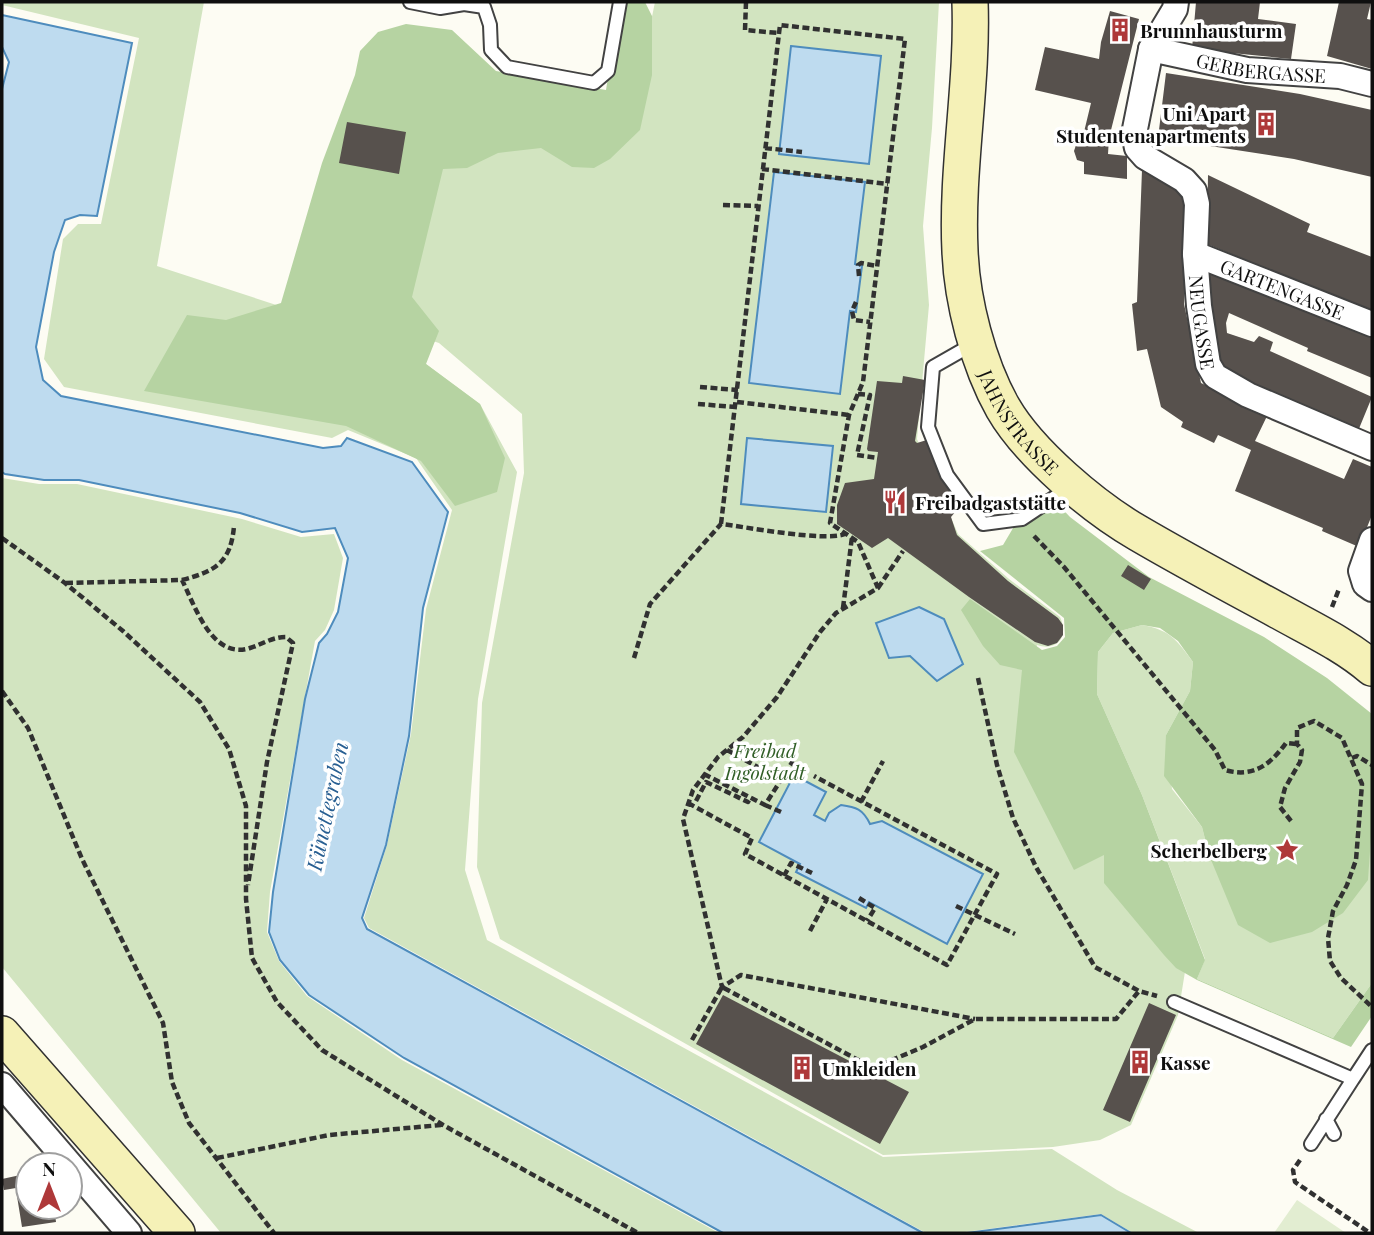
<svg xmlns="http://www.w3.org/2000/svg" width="1374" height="1235" viewBox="0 0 1374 1235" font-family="'Playfair Display',serif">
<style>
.green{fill:#d2e4c0}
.forest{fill:#b6d3a2}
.pitch{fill:#e2edd1}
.water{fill:#bedbef;stroke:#4e8cbd;stroke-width:2}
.building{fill:#57514d}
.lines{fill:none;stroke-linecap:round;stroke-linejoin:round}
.lane-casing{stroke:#424242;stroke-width:16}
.street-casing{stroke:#424242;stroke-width:28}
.secondary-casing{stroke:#313131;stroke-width:38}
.path{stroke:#313131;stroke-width:4.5;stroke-dasharray:7 3.5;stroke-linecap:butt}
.lane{stroke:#fff;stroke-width:12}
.street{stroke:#fff;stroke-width:24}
.secondary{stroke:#f5f1b7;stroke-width:35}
.labels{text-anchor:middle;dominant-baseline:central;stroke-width:7;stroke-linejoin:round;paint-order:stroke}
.poi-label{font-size:19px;font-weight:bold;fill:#0f0f0f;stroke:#fff;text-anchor:start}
.street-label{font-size:19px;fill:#0f0f0f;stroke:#fff}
.park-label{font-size:19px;font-style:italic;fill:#315f27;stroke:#fff}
.water-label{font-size:21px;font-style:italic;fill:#285f92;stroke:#fff}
</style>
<rect width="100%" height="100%" fill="#fdfcf3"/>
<path class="green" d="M2,2H204L157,266L350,329L426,364L480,404L517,472L478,699L465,870L487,940L883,1157L1052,1149L1117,1190L1199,1233H1133L1101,1214L958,1233H926L369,928L364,918L387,845L411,734L426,609L452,510L416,458L348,430L332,438L64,387L44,359L63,239L78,224H101L139,38L2,5Z
M655,2H939L932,128L923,226L929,305L917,439L958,534L1009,579L1060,617C1069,636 1058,652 1037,645L1035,654L1101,800L1189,947L1178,1015L1131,1125L1100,1140L1053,1147L883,1155L500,939L477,867L482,703L524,473L522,414L439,343L364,319L419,121L632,115Z
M2,478L39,484H77L242,519L301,537L334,534L343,558L334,610L325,630L315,641L270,892L267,932L279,961L307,996L402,1060L719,1233H221L2,967Z
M1142,625C1170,630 1176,639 1193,662L1190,691L1166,735L1172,789L1202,827L1209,855L1372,824V822V983L1333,1038L1197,979L1205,959L1142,795L1097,694L1098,652L1113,633Z"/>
<path class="forest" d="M620,2H645L652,16V75L640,130L610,159L594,168L572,167L541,148L498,153L467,168L443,169L412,297L439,331L426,364L480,404L505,458L497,492L455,506L421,461L346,426L144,391L187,315L226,320L281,303L322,163L355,75L360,51L378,32L406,24L452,30L496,71L606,90Z
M1049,495L1070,517L1149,577L1264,637L1327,678L1372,714V822L1368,880L1343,913L1312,932L1270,943L1238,925L1209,855L1202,827L1164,776L1166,735L1190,691L1193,662L1178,641L1160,628L1142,625L1113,633L1098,652L1097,694L1142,795L1205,960L1197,979L1333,1038L1372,983V1016L1351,1047L1197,980L1176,968L1164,955L1104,883V855L1074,870L1014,752L1022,670L1000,665L983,646L961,610L970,599L1042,650L1057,646L1065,637L1064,618L980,551L1003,545L1031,498Z"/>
<path class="pitch" d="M1297,1200L1346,1233H1274Z"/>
<path class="water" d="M2,15L132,43L97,216L80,215L65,220L54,252L36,347L43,380L61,396L323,448L341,446L347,438L412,462L448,512L423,608L409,736L386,845L362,918L367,929L923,1233H723L404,1058L309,995L280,960L269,932L273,892L305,699L319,643L327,634L338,612L348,558L335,528L302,532L240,513L79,480H44L5,474L2,472V89L9,62L2,47Z
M791,46L881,56L869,164L779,154Z
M774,172L865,182L855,264L862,266L856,312L850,311L840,394L749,383Z
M747,438L833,446L826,512L741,504Z
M919,607L944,619L963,664L937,681L910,656L889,658L876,623Z
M794,775L826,792L814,815L825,821L829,813L841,805C856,807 863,809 870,824L882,821L983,874L947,944L869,902L866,908L796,872L800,864L759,842Z
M1101,1215L1131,1233H967Z"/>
<path class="building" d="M1196,2H1260L1258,19L1296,24L1291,59L1192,49Z
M1339,2H1371L1367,19L1372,20V69L1327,56Z
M1110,11L1139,19L1109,138L1108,154L1127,156V179L1084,174V162L1077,160L1074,151L1076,145L1087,143L1084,132L1091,103L1035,90L1045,47L1099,59L1101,42Z
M1166,73L1300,94L1372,110V177L1294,159L1158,138Z
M347,122L406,132L399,174L339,163Z
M1142,170L1188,193L1184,304L1201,383L1268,414L1255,441L1344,479L1353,459L1372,467V515L1359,547L1322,531L1323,528L1235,491L1251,450L1218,435L1214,443L1181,427L1183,422L1161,407L1147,349L1137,351L1132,304L1137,302Z
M1208,175L1310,224L1307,232L1372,257V312L1207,244Z
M1207,267L1372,336V378L1307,351L1308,348L1229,313L1226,323L1227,333L1254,342L1259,336L1273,342L1270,351L1372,397L1358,431L1222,370L1208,316Z
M903,376L925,380L915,441L917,443L930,439L961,505L951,517L957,535L1008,581L1058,618L1063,625V635L1057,643L1048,646L1035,642L969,597L888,538L872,548L837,524V505L845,483L874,479L878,452L868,451L867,449L877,381L902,383Z
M1128,565L1151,579L1144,590L1121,576Z
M723,995L909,1092L880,1144L696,1044Z
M1149,1003L1176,1015L1130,1122L1103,1110Z
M25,1174L28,1186L4,1190L2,1179Z
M28,1188V1207H54L56,1222L22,1227L16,1190Z"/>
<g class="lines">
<g class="lane-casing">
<path id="lane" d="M410,2L440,8L464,4L484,7L490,25L491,50L507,67L594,83L608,71L620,2
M975,343L933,367L928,427L947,475L983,524L1022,519L1070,487
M1174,1002L1353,1079L1372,1050
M1326,1119L1334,1134
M1311,1144L1353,1079"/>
</g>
<g class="street-casing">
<g id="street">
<path id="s1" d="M1176,2L1175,9L1151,49L1134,134L1137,148L1145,157L1184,180L1194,191L1197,204L1195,254L1199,306L1208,364L1215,376L1248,395L1372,448"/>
<path id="s2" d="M1151,49L1247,70L1340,76L1372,84"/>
<path id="s3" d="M1195,254L1372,324"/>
<path d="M1372,540L1361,571L1365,584L1372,589"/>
<path d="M2,1085L129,1233"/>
</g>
</g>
<g class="secondary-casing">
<g id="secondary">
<path id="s4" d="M970,2C973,85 956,168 960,251C962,301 978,364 1003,408C1029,453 1093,507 1138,533C1184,560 1231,585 1277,610C1309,628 1344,644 1372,668"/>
<path d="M2,1034L177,1233"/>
</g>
</g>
<path class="path" d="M746,2L745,30L778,33
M765,148L802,152
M762,169L888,184
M723,205L758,206
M859,276L858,265L861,263L877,266
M856,302L852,311L854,320L870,322
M700,387L738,390
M858,394L870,395L857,455L878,458
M737,402L849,415
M698,404L735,407
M721,524L780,25L905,39L863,382L849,415L830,523L858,542L878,588L836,613L820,632L777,697L743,737L718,757L693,790L683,819L722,987L741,975L975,1019
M1034,536L1064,567L1215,750L1225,770C1253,778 1270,765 1286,743L1297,744
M2,538L65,583L123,631L200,702L229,749L246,806V899L252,958L277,1002L322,1050L443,1125L638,1233
M182,580C216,571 231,562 234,526
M66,583L182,580C195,606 212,660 250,648C263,644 272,637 286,637L293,643L267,762L248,885
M878,588L903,551
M1332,607L1339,589
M843,608L852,537
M634,658L650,604L721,524C747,527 825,542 845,534
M978,678L997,765L1013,818L1036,867L1095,967L1139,991L1157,996
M2,691L28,728L82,859L163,1023L172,1082L189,1123L274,1233
M727,750L781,780
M1352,758L1357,756L1372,765
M704,774L765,805L793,761
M696,801L706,782L748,802L750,798
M861,802L883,761
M688,803L752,838L745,854L947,965L997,874L814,776
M765,805L781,812
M1291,821L1280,807L1285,788L1300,762L1302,750L1297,744V728L1314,721L1342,738L1362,784L1356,860L1347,885L1333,911L1328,938L1330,961L1341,978L1372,1007
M784,876L791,863L812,873
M859,898L875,908L867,921
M956,906L1015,934
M810,931L827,899
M692,1040L722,987L873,1068L923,1047L975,1019H1116L1139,991
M217,1158L329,1135L441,1125
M1300,1160L1293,1170L1295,1182L1370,1233"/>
<use href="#lane" class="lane"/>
<use href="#street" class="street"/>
<use href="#secondary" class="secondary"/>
</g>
<defs>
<g id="building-bare" transform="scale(1.89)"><path d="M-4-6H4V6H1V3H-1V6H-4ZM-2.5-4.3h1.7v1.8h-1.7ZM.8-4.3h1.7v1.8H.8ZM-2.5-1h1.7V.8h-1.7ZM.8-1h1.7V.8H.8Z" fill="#ae3839" stroke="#fff" stroke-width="2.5" paint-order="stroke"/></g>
<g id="restaurant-bare" transform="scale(1.89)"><path d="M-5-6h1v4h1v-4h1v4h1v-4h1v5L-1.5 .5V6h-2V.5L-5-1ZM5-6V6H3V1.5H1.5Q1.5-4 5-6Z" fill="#ae3839" stroke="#fff" stroke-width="2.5" paint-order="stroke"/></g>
<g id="sight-bare" transform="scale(1.89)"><path d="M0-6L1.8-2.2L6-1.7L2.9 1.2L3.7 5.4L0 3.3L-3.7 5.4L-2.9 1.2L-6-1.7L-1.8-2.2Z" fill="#ae3839" stroke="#fff" stroke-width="2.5" paint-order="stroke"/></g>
</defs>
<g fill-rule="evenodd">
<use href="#building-bare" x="1120" y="30"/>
<use href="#building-bare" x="1266" y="124"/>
<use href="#restaurant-bare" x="895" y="502"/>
<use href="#sight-bare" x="1287" y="850"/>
<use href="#building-bare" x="1140" y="1062"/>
<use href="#building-bare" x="802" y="1068"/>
</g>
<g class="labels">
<g class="poi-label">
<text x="1140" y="30">Brunnhausturm</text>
<text x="1246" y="113" text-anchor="end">Uni Apart<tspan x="1246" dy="22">Studentenapartments</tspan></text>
<text x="915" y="502">Freibadgaststätte</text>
<text x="1267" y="850" text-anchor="end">Scherbelberg</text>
<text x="1160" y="1062">Kasse</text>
<text x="822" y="1068">Umkleiden</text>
</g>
<g class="street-label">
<text stroke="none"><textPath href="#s2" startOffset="112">GERBERGASSE</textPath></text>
<text stroke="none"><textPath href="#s3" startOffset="94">GARTENGASSE</textPath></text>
<text stroke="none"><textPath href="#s1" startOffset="359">NEUGASSE</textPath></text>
<text stroke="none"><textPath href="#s4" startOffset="434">JAHNSTRASSE</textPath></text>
</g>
<g class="park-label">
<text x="765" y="750">Freibad<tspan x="765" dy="22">Ingolstadt</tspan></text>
</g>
<g class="water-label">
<text transform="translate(326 806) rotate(-78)">Künettegraben</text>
</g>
</g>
<rect width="1374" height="1235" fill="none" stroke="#0f0f0f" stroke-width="7"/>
<g transform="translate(49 1186)"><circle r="33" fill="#ffffff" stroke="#9f9f9f" stroke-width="2"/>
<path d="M0-5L12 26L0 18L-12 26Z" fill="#ae3839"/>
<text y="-10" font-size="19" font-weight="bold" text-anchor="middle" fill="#0f0f0f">N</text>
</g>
</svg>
